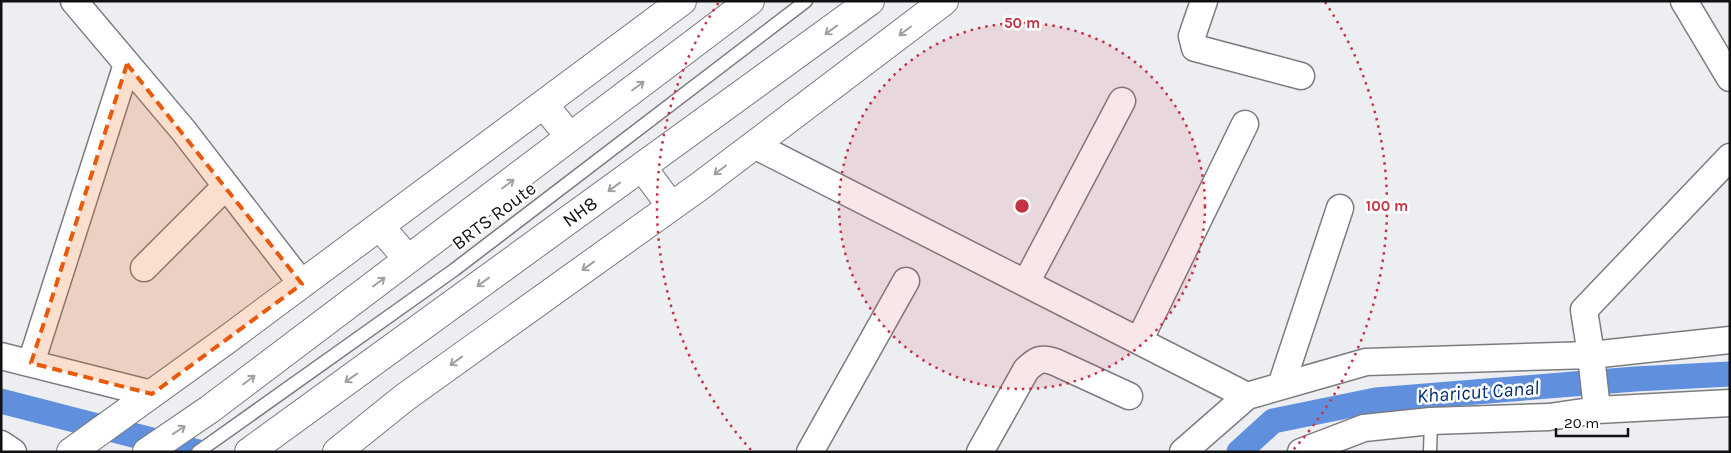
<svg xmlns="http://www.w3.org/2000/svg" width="1731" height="453" viewBox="0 0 1731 453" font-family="Karla,sans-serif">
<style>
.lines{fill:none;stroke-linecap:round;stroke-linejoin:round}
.canal{stroke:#608fde;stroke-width:25}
.service-casing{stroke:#7b7c80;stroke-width:15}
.minor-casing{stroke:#7b7c80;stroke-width:29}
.tertiary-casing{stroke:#7b7c80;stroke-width:30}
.primary-casing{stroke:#7b7c80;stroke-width:30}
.service{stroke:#fff;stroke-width:12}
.minor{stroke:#fff;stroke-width:26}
.tertiary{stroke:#fff;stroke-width:28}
.primary{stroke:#fff;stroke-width:28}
.oneway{stroke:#9fa0a0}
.marked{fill:#e8590c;fill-opacity:0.2;stroke:#e8590c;stroke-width:4;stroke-dasharray:10 6;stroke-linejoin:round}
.ring{fill:none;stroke:#c43343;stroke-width:2.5;stroke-dasharray:2.5 5}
.labels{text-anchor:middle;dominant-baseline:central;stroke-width:5;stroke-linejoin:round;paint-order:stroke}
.street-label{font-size:19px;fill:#101112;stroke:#fff}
.water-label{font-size:20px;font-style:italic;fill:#032e73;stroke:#fff}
.centre{fill:#c43343;stroke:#fff;stroke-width:2.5}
.ring-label{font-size:15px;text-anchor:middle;font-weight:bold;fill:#c43343;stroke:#fff;stroke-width:5;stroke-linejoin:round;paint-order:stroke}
</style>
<rect width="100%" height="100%" fill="#edeef2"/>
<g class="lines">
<path class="canal" d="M1,401L199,452
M1239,452L1273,421L1376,400L1635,379L1730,374"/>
<g class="service-casing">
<path id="service" d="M198,452L454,270L806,1
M1430,452L1431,421"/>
</g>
<g class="minor-casing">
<path id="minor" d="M74,1L183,130L302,284
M1204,1L1192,36L1195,48L1301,76
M1684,1L1730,78
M754,145L1247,396L1366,362L1591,355L1730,340
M144,268L226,186
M1026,283L1122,101
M1139,341L1245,124
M1,356L152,394
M31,363L127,64
M1281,386L1340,208
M1597,410L1591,355L1584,310L1730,157
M1,444L13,452
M810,452L906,281
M980,452L1026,370C1036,360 1041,357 1055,362L1129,396
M1183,452L1247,396
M1301,452L1364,428L1431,421L1549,417L1597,410L1730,403"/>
</g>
<g class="tertiary-casing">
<path id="tertiary" d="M71,452L225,341L682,1
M337,452L404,398L700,186L944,1"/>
</g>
<g class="primary-casing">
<path id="primary" d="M544,105L570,137
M642,167L671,206
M380,227L408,259
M147,452L210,409L750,1
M249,452L870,1"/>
</g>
<use href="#service" class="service"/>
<use href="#minor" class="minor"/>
<use href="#tertiary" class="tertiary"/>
<use href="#primary" class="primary"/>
</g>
<defs><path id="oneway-shaft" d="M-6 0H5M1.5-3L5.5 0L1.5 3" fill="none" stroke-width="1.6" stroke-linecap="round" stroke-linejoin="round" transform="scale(1.25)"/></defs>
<g class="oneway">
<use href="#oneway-shaft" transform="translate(831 30) rotate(144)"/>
<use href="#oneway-shaft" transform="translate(905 31) rotate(143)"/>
<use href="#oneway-shaft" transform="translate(638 86) rotate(-37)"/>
<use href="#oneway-shaft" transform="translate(720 170) rotate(143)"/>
<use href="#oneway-shaft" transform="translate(508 184) rotate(-37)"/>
<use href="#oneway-shaft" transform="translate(614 187) rotate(144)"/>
<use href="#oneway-shaft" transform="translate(588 266) rotate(144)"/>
<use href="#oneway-shaft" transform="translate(379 282) rotate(-37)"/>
<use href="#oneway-shaft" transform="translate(483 282) rotate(144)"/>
<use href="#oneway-shaft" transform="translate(456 361) rotate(144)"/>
<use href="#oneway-shaft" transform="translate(351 378) rotate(144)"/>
<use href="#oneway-shaft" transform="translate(249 380) rotate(-37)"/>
<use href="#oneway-shaft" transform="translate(179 430) rotate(-34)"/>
</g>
<path class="marked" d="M127,64L302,284L152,394L31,363Z"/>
<circle cx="1022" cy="206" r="183" fill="#c43343" fill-opacity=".12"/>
<g class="ring">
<circle cx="1022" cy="206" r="183"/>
<path d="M751 450A365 365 0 0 1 719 2M1325 2A365 365 0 0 1 1293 450"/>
</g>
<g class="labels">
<g class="street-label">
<text transform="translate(580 212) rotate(-36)">NH8</text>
<text transform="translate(494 216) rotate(-37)">BRTS Route</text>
</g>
<g class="water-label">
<text transform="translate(1478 392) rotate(-4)">Kharicut Canal</text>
</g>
</g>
<circle cx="1022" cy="206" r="8" class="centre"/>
<g class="ring-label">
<text x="1022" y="28">50 m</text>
<text x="1387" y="211">100 m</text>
</g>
<rect width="1731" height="453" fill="none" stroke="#101112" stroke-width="5"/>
<path d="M1556 428v8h72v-8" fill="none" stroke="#101112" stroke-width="2.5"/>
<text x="1564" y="428" font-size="15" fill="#101112" stroke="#ffffff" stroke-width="4" paint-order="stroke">20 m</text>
</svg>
